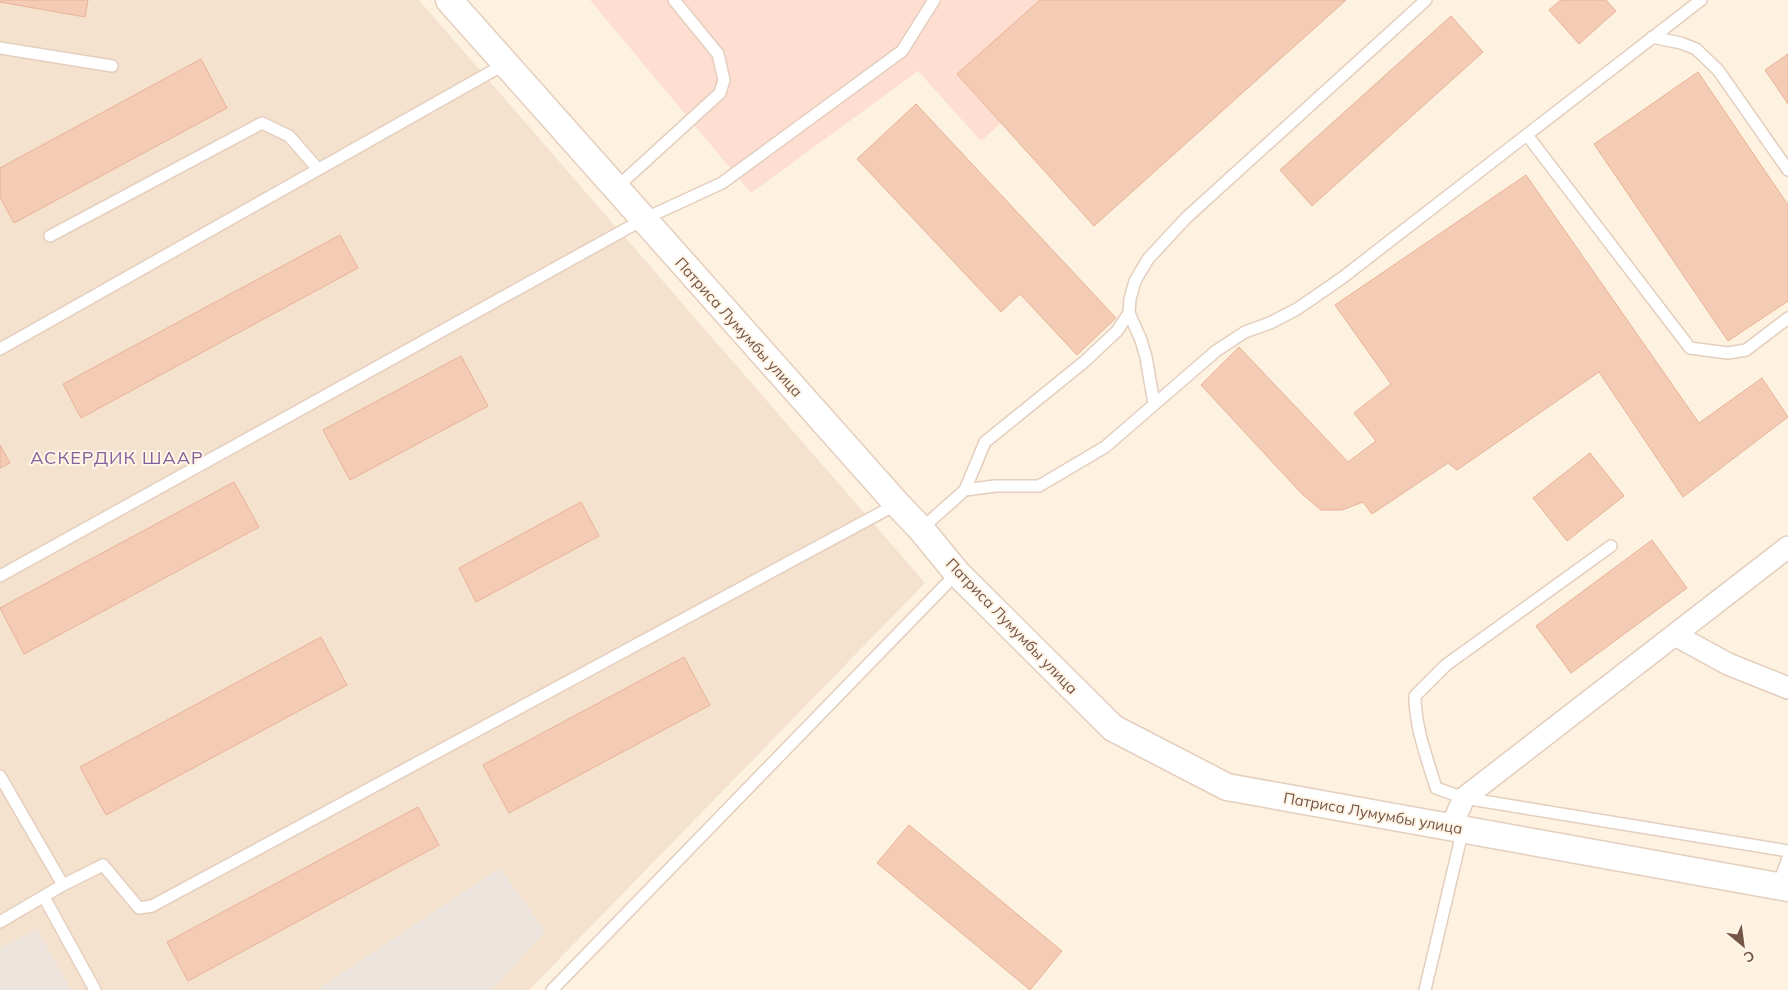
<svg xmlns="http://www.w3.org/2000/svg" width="1788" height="990" viewBox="0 0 1788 990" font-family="Mulish,sans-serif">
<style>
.residential{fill:#f5e2ce}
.commercial{fill:#ffded2}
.industrial{fill:#ebe3dc}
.building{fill:#f4ccb6;stroke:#e8b295}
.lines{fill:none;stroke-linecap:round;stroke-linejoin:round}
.service-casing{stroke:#e4cebe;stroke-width:14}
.minor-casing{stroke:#e4cebe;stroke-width:24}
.tertiary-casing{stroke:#e4cebe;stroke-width:29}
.service{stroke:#fff;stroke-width:11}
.minor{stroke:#fff;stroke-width:21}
.tertiary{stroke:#fff;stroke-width:26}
.labels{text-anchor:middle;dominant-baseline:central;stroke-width:4;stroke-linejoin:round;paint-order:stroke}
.street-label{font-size:15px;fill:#755546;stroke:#fff5e7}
.quarter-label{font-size:18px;letter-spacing:1px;fill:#846199;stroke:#fff5e7}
</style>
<rect width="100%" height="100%" fill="#fdf1e0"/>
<path class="residential" d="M0,0H419L925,583L529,990H0Z"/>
<path class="commercial" d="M590,0H1138L981,141L918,71L751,193Z"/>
<path class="industrial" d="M500,868L545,931L492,990H316Z
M37,929L71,990H0V948Z"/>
<path class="building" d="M0,0H88L85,17L0,2Z
M1040,0H1346L1094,226L957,74Z
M1561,0H1606L1616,11L1579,44L1549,10Z
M1451,16L1483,52L1312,206L1280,170Z
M1788,54V104L1765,70Z
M201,59L227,108L14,223L0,197V168Z
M1698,72L1788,205V301L1728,341L1594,144Z
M916,104L1116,318L1077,355L1020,294L1001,312L857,159Z
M1526,175L1699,423L1762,378L1788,417L1683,497L1599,372L1457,470L1448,463L1372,514L1363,502L1342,510H1321L1302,494L1201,385L1239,347L1348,462L1376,441L1354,413L1391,384L1335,305Z
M340,235L358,268L81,418L63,384Z
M461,356L488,406L350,480L323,430Z
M0,445L10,463L0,468Z
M1590,453L1624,496L1567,541L1533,498Z
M234,482L259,527L24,654L0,608Z
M581,502L599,536L476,602L459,568Z
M1652,540L1687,588L1571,673L1536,626Z
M321,637L347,685L106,815L80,767Z
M684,657L710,705L509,813L483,765Z
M418,807L439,845L188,981L167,942Z
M909,825L1062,951L1030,990L877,863Z"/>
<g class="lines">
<g class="service-casing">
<path id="service" d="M1652,37L1681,43L1696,49L1718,70L1788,170
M0,48L112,66
M1527,135L1690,348L1728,353L1746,350L1788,318
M616,188L720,93L724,80L718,54L674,0
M50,236L262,123L289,136L318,169
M1129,313L1141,340L1146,357L1154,404
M0,349L505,64
M965,490L985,442L1084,362L1117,331L1129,313L1130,299L1135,281L1148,259L1186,218L1426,0
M921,529L965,490L995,486H1039L1105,447L1216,351L1245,332L1270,323L1297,309L1342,278L1701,0
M1611,546L1446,665L1415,696C1415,727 1427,758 1436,788L1464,798L1788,851
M0,576L644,219L722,183L902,51L934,0
M0,776L63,885
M1778,886L1788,858
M44,897L95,990
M0,922L63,885L103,865L139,908L152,906L897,504
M552,990L957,573
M1425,990L1463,829"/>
</g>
<g class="minor-casing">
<path id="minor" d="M1675,635L1728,664L1788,688
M1451,827L1464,798L1788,547"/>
</g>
<g class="tertiary-casing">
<path id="tertiary" d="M449,0L897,504L921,529L957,573L1113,728L1227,787L1788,888"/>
</g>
<use href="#service" class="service"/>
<use href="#minor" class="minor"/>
<use href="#tertiary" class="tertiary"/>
</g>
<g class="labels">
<g class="street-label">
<text transform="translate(739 327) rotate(48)">Патриса Лумумбы улица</text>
<text transform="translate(1012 626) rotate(46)">Патриса Лумумбы улица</text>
<text transform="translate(1373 813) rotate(10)">Патриса Лумумбы улица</text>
</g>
<g class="quarter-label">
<text x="117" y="457">АСКЕРДИК ШААР</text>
</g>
</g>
<g transform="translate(1743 945) rotate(151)" stroke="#fff5e7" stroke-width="4" paint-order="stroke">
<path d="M0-4L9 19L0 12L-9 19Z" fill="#755546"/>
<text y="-8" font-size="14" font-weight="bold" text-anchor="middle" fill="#755546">С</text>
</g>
</svg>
